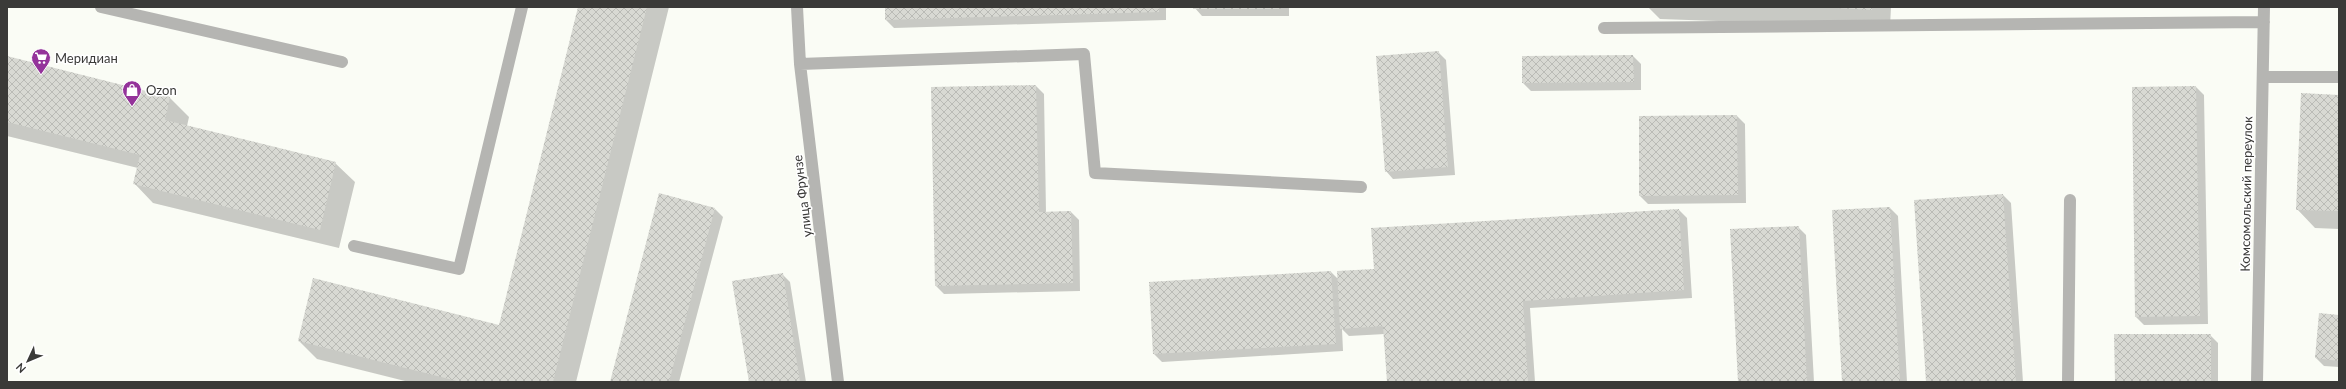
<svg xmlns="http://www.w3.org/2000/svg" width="2346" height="389" viewBox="0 0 2346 389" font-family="Lato,sans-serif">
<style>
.shadow{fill:#0003}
.building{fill:url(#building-cross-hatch)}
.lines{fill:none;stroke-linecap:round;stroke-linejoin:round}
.minor{stroke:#b5b5b2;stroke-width:12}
.labels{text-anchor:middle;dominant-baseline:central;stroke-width:3;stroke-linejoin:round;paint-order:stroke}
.poi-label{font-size:13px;fill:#3a3a38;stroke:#fff;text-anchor:start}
.street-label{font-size:13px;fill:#3a3a38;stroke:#fff}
</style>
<defs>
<pattern id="building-cross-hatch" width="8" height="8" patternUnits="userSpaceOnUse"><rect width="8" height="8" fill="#d8d9d3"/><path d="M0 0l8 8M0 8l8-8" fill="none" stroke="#babbb6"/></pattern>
</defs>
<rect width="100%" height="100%" fill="#fafcf5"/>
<path class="shadow" d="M579,7H669L576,382H409L317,359L299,341L500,326Z
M886,7H1166V20L894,28L886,20Z
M1194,7H1289V16H1202Z
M1648,7H1891L1890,27L1660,19Z
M1438,52L1446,60L1455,175L1393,179L1386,171Z
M1633,56L1641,64V90L1531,91L1523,83V57Z
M7,57L170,98L189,117L187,126L335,163L355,182L339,248L153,203L134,183L138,168L7,136Z
M1036,86L1044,94L1046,213L1071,212L1079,220L1080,291L944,294L936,286Z
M2196,87L2204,95L2208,324L2144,325L2136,317Z
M2339,96V229L2315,228L2297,209Z
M1737,116L1745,124L1746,203L1648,204L1640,196Z
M2003,195L2011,203L2023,382H1927Z
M1890,208L1898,216L1907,382H1843Z
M715,209L723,217L679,382H611Z
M1679,210L1687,218L1692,298L1530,308L1535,382H1388L1385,334L1349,336L1342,329L1343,351L1162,362L1154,354L1331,272L1339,280L1375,270Z
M1798,227L1806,235L1814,382H1739Z
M782,274L790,282L806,382H750Z
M2339,316V367L2324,366L2316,358Z
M2210,335L2218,343V382H2116Z"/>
<path class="building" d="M578,7H647L553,382H461L298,341L313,278L499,325Z
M885,7H1159V12L885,20Z
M1193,7H1281V9H1193Z
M1837,7H1872V10L1837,8Z
M1439,51L1448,167L1385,172L1376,56Z
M1633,55L1634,82L1522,83V56Z
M7,56L170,97L165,120L336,162L320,230L133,184L140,155L7,122Z
M1036,85L1039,212L1071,211L1073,283L935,286L931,87Z
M2196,86L2200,316L2135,317L2132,87Z
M2301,93L2339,95V211L2296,210Z
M1737,115L1738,195L1639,196V116Z
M659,193L715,208L669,382H610Z
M2003,194L2016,382H1926L1914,200Z
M1890,207L1900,382H1842L1832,210Z
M1679,209L1684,290L1523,301L1528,382H1387L1383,326L1340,329L1337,271L1374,269L1371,228Z
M1799,226L1807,382H1738L1730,229Z
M1331,271L1336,344L1153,354L1149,282Z
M783,273L800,382H749L732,281Z
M2319,313L2339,315V361L2315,358Z
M2114,334H2211V382H2115Z"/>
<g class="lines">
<path class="minor" d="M101,7L342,62
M797,7L800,64L838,382
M1604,28L2264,22
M800,64L1084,54L1095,173L1361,187
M2263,77H2339
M354,246L459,269L522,7
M2068,382L2070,200
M2257,382L2264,7"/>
</g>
<defs>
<g id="supermarket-pin" transform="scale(1)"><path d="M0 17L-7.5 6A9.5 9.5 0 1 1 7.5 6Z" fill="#94339a" stroke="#fff"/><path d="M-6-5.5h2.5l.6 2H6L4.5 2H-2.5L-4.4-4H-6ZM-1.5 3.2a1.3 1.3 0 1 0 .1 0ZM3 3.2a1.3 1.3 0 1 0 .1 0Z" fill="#fff"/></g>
<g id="shop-pin" transform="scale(1)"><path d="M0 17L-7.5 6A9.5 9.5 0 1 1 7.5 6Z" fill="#94339a" stroke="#fff"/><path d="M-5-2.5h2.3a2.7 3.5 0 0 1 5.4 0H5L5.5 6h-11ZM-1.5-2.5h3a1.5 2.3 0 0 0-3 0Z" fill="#fff"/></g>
</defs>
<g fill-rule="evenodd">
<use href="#supermarket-pin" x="41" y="58"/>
<use href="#shop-pin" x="132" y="90"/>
</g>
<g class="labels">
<g class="poi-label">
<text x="55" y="58">Меридиан</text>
<text x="146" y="90">Ozon</text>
</g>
<g class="street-label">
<text transform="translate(2246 194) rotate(-89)">Комсомольский переулок</text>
<text transform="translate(802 196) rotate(-97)">улица Фрунзе</text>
</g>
</g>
<rect width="2346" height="389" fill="none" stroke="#3a3a38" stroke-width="16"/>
<g transform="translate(28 361) rotate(226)" stroke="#ffffff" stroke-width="3" paint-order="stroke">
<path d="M0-3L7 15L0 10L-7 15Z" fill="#3a3a38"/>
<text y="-6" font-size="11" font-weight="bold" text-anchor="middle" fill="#3a3a38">N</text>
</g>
</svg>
